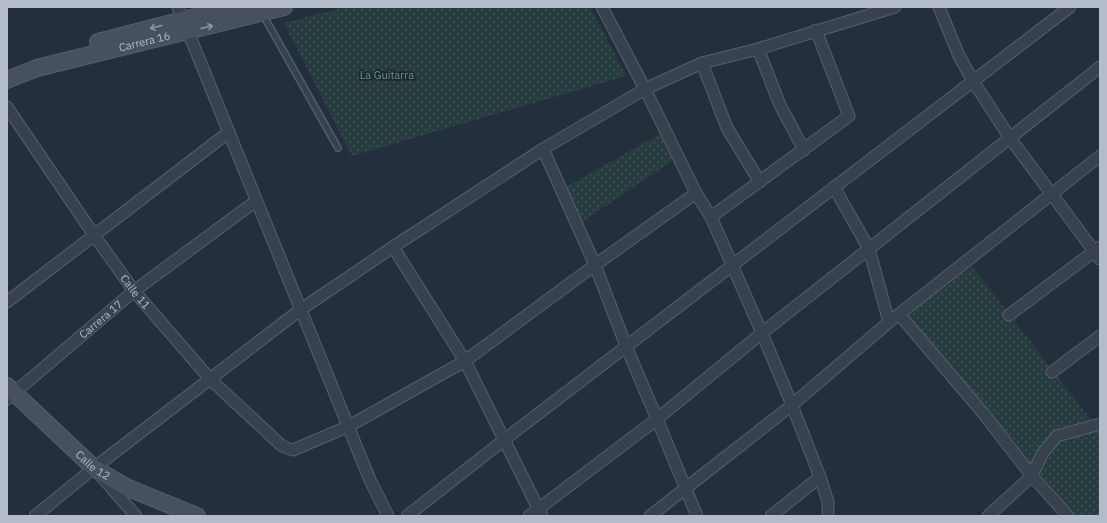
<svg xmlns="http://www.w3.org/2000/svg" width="1107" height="523" viewBox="0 0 1107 523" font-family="'IBM Plex Sans',sans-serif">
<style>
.park{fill:url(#park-dots)}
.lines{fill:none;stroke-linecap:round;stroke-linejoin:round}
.lane-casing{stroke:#565f6c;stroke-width:8}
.street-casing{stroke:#565f6c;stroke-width:13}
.secondary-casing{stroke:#565f6c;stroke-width:18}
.lane{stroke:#38414e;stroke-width:5.5}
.street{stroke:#38414e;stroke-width:11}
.secondary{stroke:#465061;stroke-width:16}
.oneway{stroke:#8e96a5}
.labels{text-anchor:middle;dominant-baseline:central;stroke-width:3.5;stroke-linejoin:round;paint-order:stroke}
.street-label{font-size:11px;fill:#b4bcc9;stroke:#1d2633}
.park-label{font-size:11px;fill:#6b9a76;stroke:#1d2633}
</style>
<defs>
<pattern id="park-dots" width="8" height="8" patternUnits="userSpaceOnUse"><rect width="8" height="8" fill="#263c3f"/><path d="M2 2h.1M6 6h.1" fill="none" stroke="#435659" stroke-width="1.8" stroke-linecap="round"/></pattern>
</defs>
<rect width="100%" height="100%" fill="#242f3e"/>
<path class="park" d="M346,7H590L626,76L352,156L284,23Z
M660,134L672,161L582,222L566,187Z
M972,266L1091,420L1054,432L1037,451L1030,467L906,315Z
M1099,429L1100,430V516H1075L1037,475L1046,456L1059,440Z"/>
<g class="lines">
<g class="lane-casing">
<path id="lane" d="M262,13L338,148"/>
</g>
<g class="street-casing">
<g id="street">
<path d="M178,7L370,480L388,516"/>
<path d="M602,7L645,89L696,193L711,217L762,333L792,405L820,477L828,502V516"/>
<path d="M939,7L959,56L973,81L1010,138L1100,259"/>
<path d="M758,49L780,105L804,150"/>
<path d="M702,63L727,128L760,182"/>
<path id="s1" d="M7,107L94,235L134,291L210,379L282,446L293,450L349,426L465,361L595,265L696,193"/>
<path d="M543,149L595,265L626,346L657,419L697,516"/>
<path d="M834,187L869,249L889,322"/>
<path d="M711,217L849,116L816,30"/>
<path d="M393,247L465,361L542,516"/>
<path d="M7,302L229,132"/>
<path d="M899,314L983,413L1032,476L1068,516"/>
<path d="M1009,315L1100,247"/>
<path d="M1052,372L1100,336"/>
<path id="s2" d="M7,399L134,291L256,201"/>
<path d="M101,476L136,516"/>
<path d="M35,516L94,468L300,310L393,247L543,149L645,89L702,63L758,49L895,7"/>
<path d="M407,516L504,440L1070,7"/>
<path d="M529,516L657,419L762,333L1100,67"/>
<path d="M650,516L686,488L792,405L889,322L1100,156"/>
<path d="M771,516L820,477"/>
<path d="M988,516L1032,476L1042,454L1057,436L1100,424"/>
</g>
</g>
<g class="secondary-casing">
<g id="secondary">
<path d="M98,42L234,7"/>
<path id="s3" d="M7,80L37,68L284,7"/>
<path id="s4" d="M7,386L94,468L126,487L197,516"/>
</g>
</g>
<use href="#lane" class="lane"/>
<use href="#street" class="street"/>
<use href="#secondary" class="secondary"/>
</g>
<defs><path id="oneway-shaft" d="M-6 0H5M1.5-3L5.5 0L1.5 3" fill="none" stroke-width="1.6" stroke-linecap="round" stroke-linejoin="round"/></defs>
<g class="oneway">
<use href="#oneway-shaft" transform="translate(156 27) rotate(166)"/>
<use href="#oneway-shaft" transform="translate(207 27) rotate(-14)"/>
</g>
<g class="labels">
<g class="street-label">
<text stroke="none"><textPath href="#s3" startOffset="143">Carrera 16</textPath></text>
<text stroke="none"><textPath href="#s1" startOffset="225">Calle 11</textPath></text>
<text stroke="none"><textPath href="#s2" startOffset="123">Carrera 17</textPath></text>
<text stroke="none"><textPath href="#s4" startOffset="117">Calle 12</textPath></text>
</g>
<g class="park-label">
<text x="387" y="75">La Guitarra</text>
</g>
</g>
<rect width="1107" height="523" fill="none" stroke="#b4bcc9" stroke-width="16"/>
</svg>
